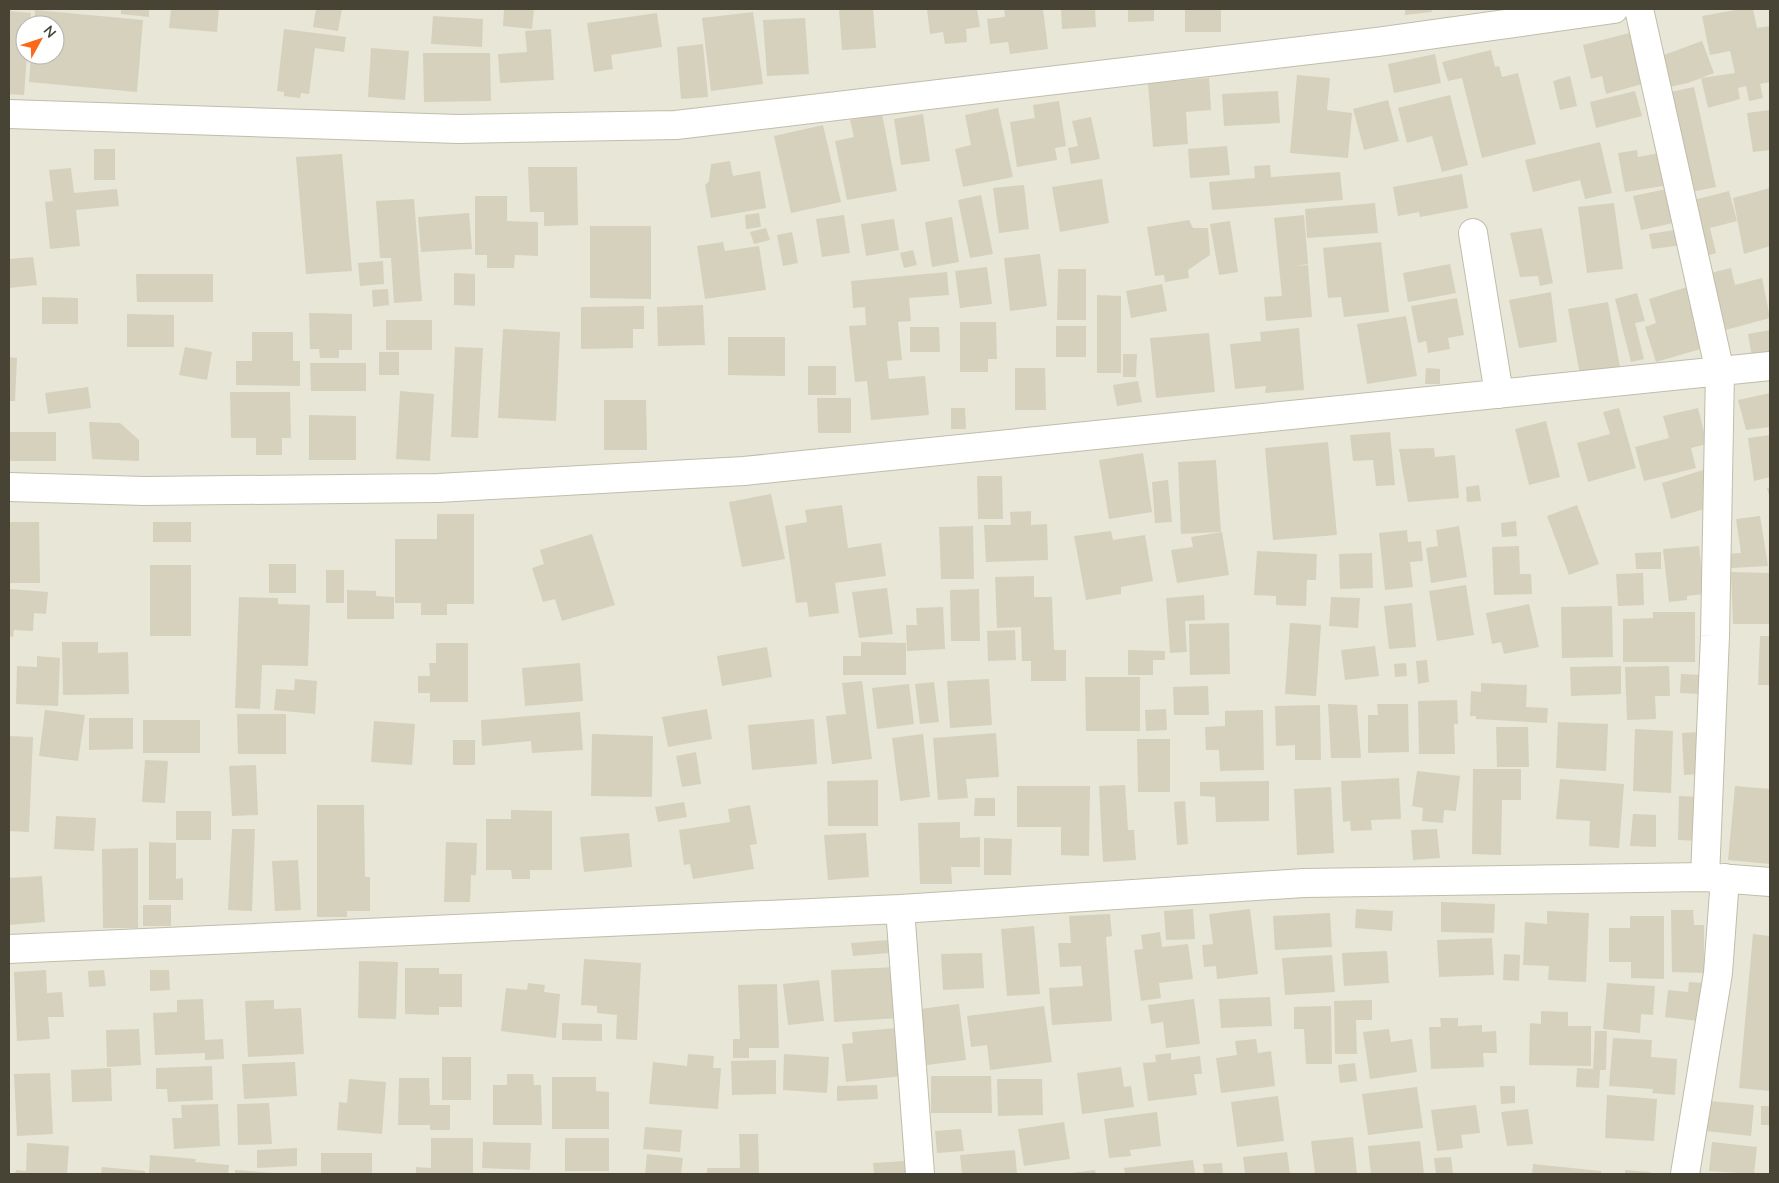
<svg xmlns="http://www.w3.org/2000/svg" width="1779" height="1183" viewBox="0 0 1779 1183" font-family="Mulish,sans-serif">
<style>
.residential{fill:#e8e6d6;fill-rule:evenodd}
.building{fill:#d6d1bd}
.lines{fill:none;stroke-linecap:round;stroke-linejoin:round}
.minor-casing{stroke:#c0bdaa;stroke-width:30}
.minor{stroke:#fff;stroke-width:28}
</style>
<rect width="100%" height="100%" fill="#f4f3e8"/>
<path class="residential" d="M9,9H1770V1174H9ZM25,25H55V55H25Z"/>
<path class="building" d="M121,9H149V17L121,14Z
M171,9H219L217,32L169,28Z
M316,9H342L338,31L313,27Z
M504,9H534L532,29L503,26Z
M839,9H873L876,48L842,50Z
M927,9H977L980,27L966,29L967,42L945,44L943,32L930,34Z
M1004,9H1043L1048,49L1010,54L1008,42L990,44L987,19L1005,17Z
M1061,9H1095L1096,27L1062,29Z
M1128,9H1154V21L1128,22Z
M1185,9H1221V32H1185Z
M1405,9H1431L1432,12L1405,15Z
M1741,9H1753L1757,28L1770,26V82L1760,84L1763,98L1749,101L1746,86L1738,88L1740,99L1708,108L1701,78L1735,73L1730,51L1710,55L1702,16Z
M35,10L143,20L137,92L29,82L31,55H55V25H34Z
M9,11L31,13L30,25H25V55H27L24,95L9,94Z
M753,12L763,84L711,91L702,18Z
M657,13L662,47L611,55L613,69L594,72L587,23Z
M433,16L483,19L482,47L431,44Z
M805,18L809,74L767,76L763,20Z
M284,29L346,37L344,52L315,48L309,94L301,93L300,98L284,96V92L277,91Z
M551,29L554,80L500,83L498,54L527,52L525,31Z
M1633,32L1646,83L1606,94L1602,76L1591,79L1583,45Z
M1702,41L1714,73L1688,83L1669,87L1661,56Z
M703,44L708,97L681,99L677,47Z
M371,48L409,51L405,100L368,97Z
M1491,50L1495,67L1499,66L1502,77L1518,73L1536,144L1482,158L1462,78L1448,81L1442,62Z
M423,53H490L491,101L424,102Z
M1435,54L1441,83L1394,93L1388,64Z
M1297,75L1330,78L1327,110L1352,113L1348,158L1290,153Z
M1570,76L1577,106L1560,110L1553,81Z
M1209,78L1211,110L1186,112L1188,144L1153,147L1148,83Z
M1694,87L1716,187L1686,193L1666,93Z
M1278,91L1280,123L1224,126L1222,94Z
M1635,91L1642,116L1596,128L1590,102Z
M1450,95L1468,165L1442,172L1432,136L1407,143L1398,108Z
M1388,100L1399,141L1364,150L1353,109Z
M1059,101L1066,146L1055,148L1057,160L1017,167L1010,122L1035,118L1033,105Z
M998,108L1013,177L963,187L955,149L971,145L965,115Z
M1770,110V150L1753,152L1747,113Z
M882,114L897,191L847,200L835,141L854,137L850,120Z
M923,114L930,161L901,165L894,119Z
M1091,117L1100,159L1071,164L1068,148L1078,146L1072,121Z
M823,125L841,202L791,213L774,136Z
M1600,142L1612,193L1585,199L1580,180L1533,192L1525,160Z
M1227,146L1230,175L1190,178L1188,149Z
M94,149H115V180H94Z
M1637,150L1638,157L1665,152L1670,185L1625,192L1618,153Z
M342,154L352,271L306,274L296,157Z
M730,161L733,176L760,171L766,208L711,218L705,185L709,181L711,164Z
M1270,165L1271,177L1340,172L1343,200L1212,210L1209,182L1255,178L1254,166Z
M528,167H577L578,225L544,226V212H530Z
M71,168L74,193L117,189L119,206L76,210L80,246L50,249L45,202L53,201L49,170Z
M1462,174L1468,208L1420,217L1419,212L1398,216L1393,187Z
M1102,179L1109,223L1060,232L1052,187Z
M1024,185L1029,229L999,233L993,188Z
M1671,188L1678,222L1641,230L1633,196Z
M1770,188V246L1744,254L1733,198Z
M1729,191L1737,221L1710,228L1716,253L1700,258L1686,202Z
M981,195L993,254L970,258L958,200Z
M475,196H507V221L538,222V256L515,255L514,268H487V255H475Z
M414,199L422,301L394,303L391,258H380L376,201Z
M1375,203L1378,233L1307,238L1305,209Z
M1614,203L1623,269L1587,273L1578,207Z
M469,213L472,249L421,252L418,217Z
M759,213L761,227L746,229L745,215Z
M844,215L850,253L822,257L816,219Z
M1304,215L1308,264L1294,266L1308,265L1312,317L1266,321L1264,297L1282,296L1274,218Z
M952,217L959,262L932,267L925,222Z
M894,219L899,250L866,256L861,224Z
M1189,220L1193,228H1208L1210,255L1188,270L1189,278L1165,282L1164,275L1155,276L1147,227Z
M1230,221L1238,272L1219,275L1210,224Z
M590,226H651V299L590,298Z
M766,228L770,240L754,244L750,232Z
M1542,228L1553,283L1540,286L1538,276L1520,277L1510,233Z
M1681,229L1683,245L1652,249L1649,234Z
M792,232L798,263L783,266L777,235Z
M723,242L725,251L759,246L766,290L705,299L697,246Z
M1381,242L1389,312L1344,317L1341,297L1328,298L1323,248Z
M913,250L917,265L904,268L900,253Z
M1040,254L1047,306L1010,311L1004,258Z
M33,257L37,285L9,288V259Z
M383,261L384,284L360,286L358,263Z
M1450,264L1456,293L1408,302L1403,273Z
M987,267L992,304L960,308L955,271Z
M1731,268L1735,285L1762,278L1770,318L1718,332L1703,275Z
M1058,269H1086V320H1057Z
M947,272L949,295L909,298L911,321L898,322L902,360L887,361L889,379L925,376L929,415L871,420L867,381L855,382L849,326L866,325L865,307L853,308L851,281Z
M454,273L475,274V306L454,305Z
M136,274H213V302H137Z
M1162,284L1167,311L1131,318L1126,291Z
M1687,287L1704,348L1656,362L1645,327L1656,323L1649,299Z
M388,289L389,305L373,307L372,290Z
M1551,292L1557,342L1519,348L1509,300Z
M1637,293L1645,321L1635,323L1644,359L1631,362L1615,299Z
M1097,295L1121,296V373H1097Z
M42,297L78,298V324H42Z
M1457,298L1464,335L1448,338L1450,349L1428,353L1426,341L1418,343L1411,306Z
M1608,302L1620,367L1580,375L1568,309Z
M703,305L705,345L658,346L657,307Z
M644,306V329H633V348L581,349V307Z
M309,313L352,314V350H339V358H320L319,349H310Z
M127,314L174,315V347H127Z
M1406,316L1417,376L1367,384L1357,324Z
M386,320H432V350H386Z
M960,322H996L997,359H988V372H960Z
M1056,326H1086V357H1056Z
M910,327H939L940,352H910Z
M1299,328L1304,390L1265,393L1266,386L1235,389L1230,344L1261,341L1260,332Z
M503,329L560,332L556,421L498,418Z
M1770,330V355L1752,358L1748,334Z
M252,332H293V361H300V386L236,385V361H252Z
M1209,333L1215,392L1156,398L1150,338Z
M728,337H785V376L728,375Z
M185,347L212,352L207,380L179,375Z
M455,347L483,348L478,438L451,437Z
M379,352H399V375H379Z
M1123,354H1137L1136,377H1123Z
M9,357L17,358L15,401H9Z
M310,363H366V391H311Z
M808,366H836V395H808Z
M1015,368H1045L1046,410H1015Z
M1426,368L1440,369V384H1425Z
M1138,381L1142,402L1117,406L1113,385Z
M88,387L91,408L48,414L45,393Z
M400,391L434,394L430,461L396,459Z
M230,392H290L291,438H282V455H256V438H231Z
M1770,393V427L1746,430L1738,400Z
M817,398H851V433H818Z
M604,400H646L647,450H604Z
M951,408H965L966,429H951Z
M1619,408L1636,468L1588,482L1577,443L1610,434L1603,412Z
M1698,408L1707,444L1691,448L1696,468L1644,481L1635,447L1669,438L1663,416Z
M309,415L356,416V460H309Z
M1546,421L1560,477L1529,485L1515,429Z
M89,422L120,423L139,440V461L92,459Z
M9,432H56V461H9Z
M1390,432L1395,485L1376,486L1373,460L1353,461L1350,435Z
M1770,435V477L1754,481L1748,438Z
M1328,442L1337,535L1273,540L1265,448Z
M1434,448L1435,457L1455,455L1459,498L1408,502L1399,449Z
M1143,453L1152,512L1109,519L1099,460Z
M1216,460L1221,532L1181,534L1178,462Z
M1706,469L1704,509L1671,519L1662,483Z
M977,476H1002L1003,519H978Z
M1168,480L1172,522L1155,523L1152,482Z
M1479,485L1481,501L1467,502L1466,487Z
M1770,487V499L1767,488Z
M771,494L785,559L742,567L729,502Z
M842,505L848,548L881,543L886,576L835,583L839,613L809,617L807,602L796,603L785,526L807,522L805,510Z
M1577,505L1599,564L1569,575L1547,516Z
M1031,511V525L1047,524L1048,560L986,562L984,525H1011L1010,512Z
M437,514H474V604H447V615H421V603H395V539H437Z
M1760,516L1768,566L1731,568L1728,554L1741,553L1736,519Z
M1516,521L1517,536L1502,537L1501,523Z
M9,522H39L40,583H9Z
M153,522H191V542H153Z
M973,526L974,579H941L939,527Z
M1459,526L1467,577L1431,583L1426,548L1438,546L1436,530Z
M1407,530L1408,542L1421,541L1423,561L1410,562L1413,587L1385,590L1379,533Z
M1111,531L1113,540L1145,535L1153,581L1121,587V594L1086,600L1074,536Z
M1222,532L1229,575L1177,583L1171,550L1193,547L1191,537Z
M592,534L615,605L562,621L555,599L543,602L532,568L544,564L540,550Z
M1519,546L1520,574H1531L1532,594L1494,595L1492,547Z
M1699,546L1704,594L1687,596V600L1669,602L1663,549Z
M1257,551L1317,554L1316,580H1307L1306,606L1276,605V596L1254,595Z
M1661,552V569H1636L1635,553Z
M1372,553L1373,588L1340,589L1339,554Z
M269,564H296V593H269Z
M150,565H191V636H150Z
M326,570H344V603H326Z
M1731,572L1769,573L1770,624H1733Z
M1643,573L1644,605L1618,606L1616,574Z
M1034,576V597H1052L1054,650H1066V681H1031V661H1022L1021,627L997,628L995,577Z
M1466,585L1474,635L1437,641L1429,591Z
M887,588L893,634L859,638L852,592Z
M9,589L48,592L46,614L34,613L33,631L14,630L13,637L9,636Z
M979,589L980,641H951L950,590Z
M347,590L376,591V596L394,597V619H347Z
M1204,595L1205,620L1185,621L1187,652L1170,653L1166,598Z
M239,597L278,598V604L310,605L308,666L262,665L260,709L235,708Z
M1331,597L1360,598L1358,628L1329,626Z
M1412,603L1416,647L1389,649L1384,606Z
M1529,604L1539,647L1504,654L1501,642L1492,644L1486,613Z
M1612,606L1613,657L1562,658L1561,607Z
M943,607L945,649L907,651L906,625H917L916,608Z
M1653,612H1695V662H1623V619L1653,618Z
M1229,623L1230,674L1190,675L1189,624Z
M1290,623L1321,625L1316,696L1285,694Z
M1015,630L1016,660L988,661L987,631Z
M1760,636H1770V685H1758Z
M62,642H98V653L128,652L129,694L63,695Z
M861,642L906,643V675H843V656H861Z
M436,643H468V702H430V693H418V676H430L429,663H436Z
M1375,646L1379,676L1345,680L1341,650Z
M767,647L772,677L722,686L717,656Z
M1128,650L1165,651V660H1153V675H1128Z
M37,656L60,658L58,706L16,704L17,666L37,667Z
M1427,660L1429,682L1418,684L1416,661Z
M580,663L583,701L525,706L522,668Z
M1406,663L1407,676L1395,677L1394,664Z
M1621,666V694L1571,696L1570,667Z
M1669,666L1670,696H1655L1656,719L1627,720L1625,667Z
M1681,674L1702,675L1700,694L1680,693Z
M1085,677H1140V731H1086Z
M295,679L317,681L315,714L274,710L276,689L294,690Z
M989,679L992,725L950,728L947,681Z
M862,681L872,759L832,764L826,716L846,714L842,683Z
M934,682L939,722L920,724L915,684Z
M1481,683L1527,685L1526,707L1548,708L1547,723L1476,719V716H1470L1471,691L1481,692Z
M909,684L914,724L877,729L872,688Z
M1208,686L1209,715H1174L1173,687Z
M1457,700L1458,724H1454L1455,754H1419L1418,701Z
M1328,704L1357,705L1361,758H1331Z
M1377,704H1408L1409,752L1368,753V715H1378Z
M1320,705L1321,760H1295V745L1276,746L1275,706Z
M707,709L712,739L668,747L662,717Z
M1166,709L1167,730L1146,731L1145,710Z
M45,710L85,715L78,761L39,756Z
M1263,710L1264,770L1220,771L1219,750H1206L1205,727L1225,726V711Z
M580,712L583,750L532,753L531,741L482,746L481,720Z
M237,714H286V754H238Z
M89,718H133V749L89,750Z
M814,719L817,764L752,770L748,725Z
M143,720H200V753H143Z
M374,721L415,724L412,765L371,762Z
M1558,722L1608,724L1606,771L1556,768Z
M1496,727H1528L1529,767H1497Z
M1635,729L1673,731L1671,793L1633,791Z
M1700,732L1702,774L1684,775L1682,733Z
M996,733L999,777L966,779L968,798L938,800L933,738Z
M592,734L653,736L652,797L591,796Z
M923,734L930,797L900,801L892,738Z
M9,736L33,737L29,832L9,831Z
M1137,739H1170V792H1138Z
M453,740H475V765H453Z
M696,752L701,784L682,787L676,756Z
M145,760L168,761L165,803L142,802Z
M256,765L258,815L232,816L229,766Z
M1473,769H1521V800H1502L1501,855L1472,854Z
M1417,771L1460,776L1456,811L1444,810L1443,823L1422,821L1423,808L1412,806Z
M1399,778L1401,819L1371,820L1372,830L1351,831L1350,821L1343,822L1341,781Z
M1560,779L1624,784L1619,848L1589,846L1590,821L1556,819Z
M878,780V826H828L827,781Z
M1269,781V821L1216,822L1215,797L1200,796V782Z
M1125,785L1128,830H1134L1136,860L1103,862L1099,786Z
M1017,786H1090L1089,856L1061,855V827H1017Z
M1735,786L1770,789V864L1728,860Z
M1331,787L1334,853L1297,855L1294,789Z
M1679,796L1702,797L1700,841L1678,840Z
M975,798H995V816H974Z
M1185,801L1188,844L1177,845L1174,802Z
M684,802L687,817L658,822L655,807Z
M317,805H364L365,877H370V911H347V917H317Z
M750,805L757,844L750,845L754,869L693,879L690,864L684,865L679,830L730,822L728,809Z
M511,810L552,811V870H530V879H512L511,870H486V819H511Z
M176,811H211V840H176Z
M1633,814L1656,815V847L1630,846Z
M56,816L96,818L94,851L54,849Z
M960,822V838L980,837V867H951L952,884H920L918,823Z
M232,829H255L252,911L228,910Z
M1437,829L1440,858L1413,860L1411,830Z
M629,833L632,867L584,872L580,837Z
M866,833L869,877L828,880L824,835Z
M984,838L1012,839L1011,875H984Z
M149,842L176,843V879L183,878V900H149Z
M446,842L477,843L476,875H471L470,902H444Z
M138,848V928H103L102,849Z
M298,860L301,910L275,911L272,861Z
M42,876L45,922L9,925V878Z
M1441,902L1495,904L1494,933L1441,932Z
M143,905H171V926H143Z
M1193,909L1195,939L1166,940L1164,911Z
M1250,909L1258,974L1217,979L1216,966L1204,967L1202,945L1213,944L1209,914Z
M1356,909L1393,911L1392,931L1355,928Z
M1671,910H1693L1694,925H1704V973L1672,972Z
M1547,911L1589,913L1586,982L1548,980L1549,966L1523,965L1525,922L1547,924Z
M1330,913L1332,947L1275,950L1273,916Z
M1110,914L1112,936L1106,937L1112,1021L1052,1025L1049,988L1083,986L1081,966L1060,967L1058,943H1071L1069,916Z
M1630,916H1664V979L1631,978V962H1609V928H1630Z
M1034,926L1040,994L1007,996L1001,929Z
M1160,932L1162,947L1188,944L1193,979L1159,983L1161,998L1141,1001L1134,950L1143,949L1141,935Z
M1753,934L1770,936V1091L1739,1088Z
M1492,938L1494,975L1439,977L1437,940Z
M888,940L889,953L853,956L851,943Z
M1387,951L1389,983L1344,986L1342,953Z
M982,953L984,988L943,990L941,954Z
M1504,954L1520,955L1519,981L1503,980Z
M1332,955L1335,992L1285,995L1282,958Z
M584,959L641,963L637,1040L616,1039L617,1015L597,1013V1006L581,1005Z
M359,961L398,962L396,1019L358,1018Z
M897,967L900,1018L834,1022L831,970Z
M405,968H439V974H462V1007H439V1015L405,1014Z
M46,970L47,993L62,992L64,1017H48L50,1039L17,1041L14,972Z
M104,970L106,986L89,987L88,971Z
M150,970H169L170,990L150,991Z
M819,980L824,1021L788,1025L783,984Z
M1689,982L1703,983L1698,1021L1665,1017L1668,990L1688,992Z
M528,983L545,985L544,992L560,994L556,1038L501,1031L506,988L527,990Z
M1607,983L1655,986L1653,1015L1641,1014L1640,1033L1603,1029Z
M777,984L779,1048H749V1058H733V1039H740L738,985Z
M1270,997L1272,1026L1221,1028L1219,999Z
M203,999L205,1040L223,1039L224,1059L205,1060V1053L155,1055L153,1013L177,1012V1000Z
M1194,999L1200,1044L1166,1048L1163,1022L1151,1024L1148,1005Z
M274,1000V1009L301,1008L304,1054L248,1057L245,1001Z
M1372,1000V1020H1356L1357,1054H1335L1334,1001Z
M959,1004L966,1060L927,1065L920,1009Z
M1044,1006L1052,1062L990,1070L987,1045L971,1047L967,1016Z
M1331,1006L1332,1064H1306L1304,1029H1294V1007Z
M1541,1011L1568,1012V1026H1591V1066L1529,1065L1530,1023L1541,1024Z
M1440,1018H1458V1026L1482,1025V1032L1496,1031L1497,1053H1483L1484,1067L1431,1069L1429,1027H1441Z
M562,1023L602,1024V1041L562,1040Z
M897,1028L902,1076L846,1082L842,1044L853,1043L852,1032Z
M139,1029L141,1065L107,1067L106,1030Z
M1389,1029L1391,1042L1412,1039L1417,1072L1370,1079L1363,1032Z
M1595,1031H1607L1606,1070H1600L1599,1088L1576,1087L1577,1068L1593,1069Z
M1613,1038L1652,1040L1651,1057L1677,1059L1675,1095L1652,1093L1653,1089L1609,1086Z
M1256,1039L1258,1053L1271,1051L1275,1086L1221,1093L1216,1058L1237,1055L1235,1041Z
M1171,1053V1060L1200,1056L1202,1074H1194L1197,1095L1148,1101L1143,1063L1156,1062L1155,1055Z
M688,1054L714,1056L713,1068H721L718,1109L649,1104L653,1062L687,1066Z
M784,1054L829,1057L827,1093L783,1090Z
M442,1057H471V1100H442Z
M776,1060V1094L732,1095L731,1061Z
M295,1062L297,1096L244,1099L242,1064Z
M1355,1063L1357,1081L1340,1083L1338,1065Z
M212,1066L213,1100L168,1102L167,1089H156V1068Z
M1121,1067L1124,1087L1131,1086L1134,1107L1082,1114L1077,1073Z
M111,1068L112,1101L72,1102L71,1070Z
M50,1073L53,1134L17,1136L14,1074Z
M507,1074H533L534,1085H541L542,1125H493V1085H507Z
M931,1076H991L992,1113H931Z
M552,1077H596V1091L609,1092V1129H552Z
M399,1078H429L430,1105H450V1130H430V1125H398Z
M349,1079L386,1082L382,1134L337,1130L339,1102L347,1103Z
M997,1079H1042L1043,1115L998,1116Z
M877,1085L878,1099L837,1101V1086Z
M1500,1086H1515V1103L1501,1104Z
M1417,1087L1423,1128L1368,1135L1362,1094Z
M1607,1095L1657,1099L1654,1141L1605,1138Z
M1278,1096L1284,1141L1237,1147L1231,1102Z
M1709,1101L1754,1105L1751,1136L1706,1131Z
M269,1103L272,1144L238,1145L237,1104Z
M218,1104L220,1146L174,1149L172,1118H182L181,1105Z
M1476,1105L1480,1133L1461,1135L1463,1148L1437,1151L1431,1110Z
M1761,1106H1770V1125H1761Z
M1528,1109L1533,1144L1507,1146L1501,1112Z
M1157,1112L1161,1146L1130,1150L1131,1156L1109,1158L1104,1119Z
M1064,1122L1070,1159L1024,1166L1018,1129Z
M645,1127L682,1130L680,1152L643,1149Z
M961,1129L964,1151L937,1153L935,1131Z
M739,1134H758L759,1174H707V1168H740Z
M1353,1137L1357,1174H1315L1311,1141Z
M431,1138H473V1174H416V1167L431,1168Z
M565,1138H609V1171H565Z
M1420,1141L1424,1174H1371L1368,1146Z
M483,1142L531,1143L530,1170L482,1168Z
M1712,1142L1757,1147L1754,1174L1709,1171Z
M27,1143L69,1146L67,1174H15L16,1170L26,1171Z
M297,1148V1166L257,1168V1150Z
M1015,1150L1017,1174H962L960,1155Z
M1287,1152L1290,1174H1245L1243,1157Z
M321,1153H372V1174H321Z
M647,1154L683,1158L681,1174H645Z
M150,1155L196,1159L195,1162L229,1165L228,1174H149Z
M1451,1157L1453,1174H1436L1434,1158Z
M1193,1160L1195,1174H1125L1124,1168Z
M906,1161L907,1174H874L873,1163Z
M1222,1163L1223,1174H1204L1203,1164Z
M1533,1164L1601,1171V1174H1532Z
M102,1167L145,1171V1174H101Z
M235,1170L274,1173V1174H235Z
M1095,1170L1096,1174H1071V1173Z
M1625,1170L1650,1172V1174H1625Z"/>
<g class="lines">
<g class="minor-casing">
<path id="minor" d="M1639,9L1720,372L1715,636L1705,877
M9,114L458,129L676,125L1377,42L1614,9
M1473,233L1499,394
M9,487L144,491L438,488L744,471L1770,366
M900,909L920,1174
M9,949L900,909L1304,883L1705,877L1770,882
M1685,1174L1718,973L1725,878"/>
</g>
<use href="#minor" class="minor"/>
</g>
<rect width="1779" height="1183" fill="none" stroke="#474436" stroke-width="20"/>
<g transform="translate(40 40) rotate(50)"><circle r="24" fill="#ffffff" stroke="#b5b4af"/>
<path d="M0-4L9 19L0 12L-9 19Z" fill="#fb6818"/>
<text y="-8" font-size="14" font-weight="bold" text-anchor="middle" fill="#474436">N</text>
</g>
</svg>
